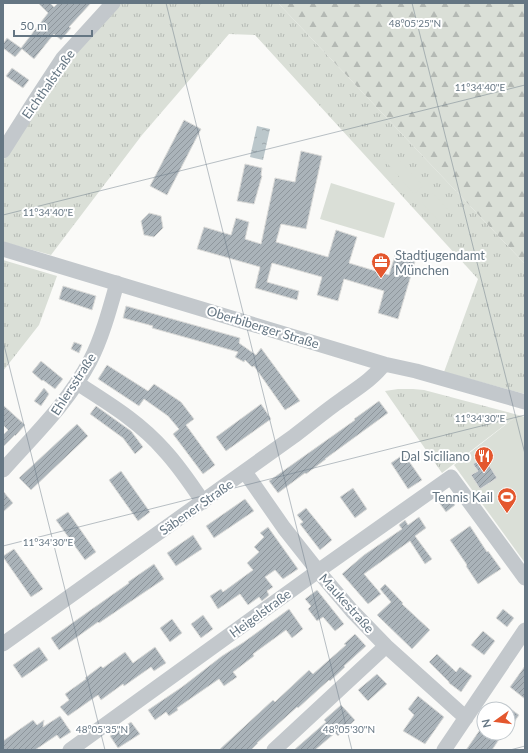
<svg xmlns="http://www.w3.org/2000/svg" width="528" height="753" viewBox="0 0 528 753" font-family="Lato,sans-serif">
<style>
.grass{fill:url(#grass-tufts)}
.forest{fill:url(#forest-firs)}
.pitch{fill:#dadfd7}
.water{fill:url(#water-ripples)}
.building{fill:url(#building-hatch);stroke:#dcdcda}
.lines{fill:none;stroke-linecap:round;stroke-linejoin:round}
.minor{stroke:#c3c8cc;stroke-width:15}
.ticks{fill:none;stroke:#657683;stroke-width:1;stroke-opacity:0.45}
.labels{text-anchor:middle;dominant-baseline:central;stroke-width:4;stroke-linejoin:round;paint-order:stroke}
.street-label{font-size:13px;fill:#657683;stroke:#fff}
.poi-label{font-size:13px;fill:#657683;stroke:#fff;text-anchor:end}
.ticks-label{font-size:10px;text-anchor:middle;fill:#657683;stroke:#fff;stroke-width:4;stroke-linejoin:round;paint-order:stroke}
</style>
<defs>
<pattern id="grass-tufts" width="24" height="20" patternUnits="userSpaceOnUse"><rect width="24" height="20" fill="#dadfd7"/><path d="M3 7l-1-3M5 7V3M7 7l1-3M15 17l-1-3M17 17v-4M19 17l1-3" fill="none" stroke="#b4b9b4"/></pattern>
<pattern id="forest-firs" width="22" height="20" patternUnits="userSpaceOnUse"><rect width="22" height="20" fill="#dadfd7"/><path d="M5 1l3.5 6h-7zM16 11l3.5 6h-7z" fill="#b4b9b4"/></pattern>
<pattern id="water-ripples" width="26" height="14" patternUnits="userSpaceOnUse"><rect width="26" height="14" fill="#bbc7cb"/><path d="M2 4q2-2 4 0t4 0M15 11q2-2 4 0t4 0" fill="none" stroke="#9ca6aa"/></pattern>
<pattern id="building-hatch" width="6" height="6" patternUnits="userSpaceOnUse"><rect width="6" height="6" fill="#aab3b9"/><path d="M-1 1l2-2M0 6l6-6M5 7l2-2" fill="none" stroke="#8e969c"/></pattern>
</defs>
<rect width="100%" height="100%" fill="#fafaf8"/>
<path class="grass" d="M121,3H278L525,264V394L444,372L478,279L255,35L229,34L142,135L51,255L3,242V161L38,103L68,63L113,10Z
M3,260L57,276L39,325L3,371Z
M398,389H413L424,390L518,415L442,473L385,391Z"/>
<path class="forest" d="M278,3H525V264Z"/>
<path class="pitch" d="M389,149L423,186L414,194L381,156Z
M331,183L395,203L384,238L320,219Z
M433,193L449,211L439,221L422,203Z
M518,415L525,417V563L454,465Z"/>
<path class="water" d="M257,126L270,129L263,160L250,157Z"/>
<path class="building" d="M38,3H50L54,7L58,3H91L69,27L71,28L61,40L54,34L34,59L22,49L15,57L3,48V44L7,38L21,48L48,13Z
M12,68L29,80L23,88L6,76Z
M184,120L201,129L167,195L150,186Z
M301,151L322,156L306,229L281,224L276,242L328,257L336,230L357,237L349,263L389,275L397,249L417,255L398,319L378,313L384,291L344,279L338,301L317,295L322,277L272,263L267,282L299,291L297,300L255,288L260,267L197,249L204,227L231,235L236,218L249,222L245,239L261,244L275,178L295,182Z
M245,164L262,168L261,175L262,176L254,204L237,201Z
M149,213L161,216L163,228L154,237L144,235L141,221Z
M63,286L96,296L92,310L59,299Z
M126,306L240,338L239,343L256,355L261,348L300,401L285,410L254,366L252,367L245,360L244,362L235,357L238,352L152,328L153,326L123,318Z
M74,342L82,345L79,353L71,349Z
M41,361L63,379L55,389L43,380L42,381L32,372Z
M107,365L148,391L154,384L181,402L194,419L186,425L215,465L203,474L173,434L179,429L168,416L144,399L139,406L98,379Z
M44,388L49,394L41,406L34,401Z
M379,401L388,413L325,459H326L306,474L305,473L278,493L269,481L355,420L354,419Z
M261,404L271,419L226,451L216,437Z
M3,405L25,425L15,436V435L3,447V435L8,430L3,425Z
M96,406L131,431L143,447L135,454L123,438L90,414Z
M77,424L88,436L31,490L19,478Z
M404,454L422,480L408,489L391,463Z
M484,457L497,478L480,489L471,475L478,471L473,464Z
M121,471L150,512L138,521L109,480Z
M353,488L367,509L355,518L340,497Z
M3,491L13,503L3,512Z
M448,494L455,505L446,512L438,501Z
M245,499L254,511L214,538L206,526Z
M306,508L332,540L320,550L300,524L303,522L297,515Z
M68,512L96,552L85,560L56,520Z
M419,517L426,528L415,536L432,559L425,564L410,541L364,574L381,594L368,604L342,574L364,555L402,529L399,525L405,520L408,525Z
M470,526L487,552L488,551L501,569L478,584L466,566L467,565L450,540Z
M268,527L298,569L283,579L275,570L265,577L273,587L267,591L269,595L262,601L259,597L248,605L240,594L218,609L210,596L221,589L223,592L253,570L247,563L259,552L254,547L264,537L260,533Z
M193,535L202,549L176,566L167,553Z
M14,549L43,589L31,597L3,557V556Z
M154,564L164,579L99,623L98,622L59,650L51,638L129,583L128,582Z
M385,584L403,603L402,604L430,630L412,649L377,615L391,602L380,589Z
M317,590L344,624L335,631L323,617L317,621L308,609L311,606L305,599Z
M289,609L303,629L292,638L286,630L253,654L254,656L233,672L237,677L224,686L219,679L177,708L178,710L169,716L166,712L155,720L148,710L182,687L222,656L244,642Z
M503,609L514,618L507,627L496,618Z
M203,615L213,629L201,638L191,624Z
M172,619L182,633L170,642L160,628Z
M483,631L495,641L484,655L471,645Z
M355,634L366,646L344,666L345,667L330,681L329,680L298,708L297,707L257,743H258L251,750H219L273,700L275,702L309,670L313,674L346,645L344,644Z
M39,647L48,660L22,678L13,665Z
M155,647L166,663L154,671L151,667L124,686L123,684L101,700L98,695L68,716L60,707L69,700L65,694L86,679L85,678L101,666L103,668L125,652L133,663Z
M437,654L456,672L460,667L472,676L461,692L449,683V682L429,662Z
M525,666V699L510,687Z
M377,674L387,684L368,701L358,690Z
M418,696L444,717L425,744L403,731L414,715L408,709Z
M341,705L355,720L338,736L335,733L315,750H294L326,722L324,720Z
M508,707L519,715L508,731Z
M60,716L71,732L60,739L57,735L35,750H3V741L33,720L37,725L44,720L43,727Z
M131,722L140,734L118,748L110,736Z
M484,724V733H493L500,738L492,750H466Z"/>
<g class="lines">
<path class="minor" d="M3,151L34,102L63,58L113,3
M3,249L384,364L416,371L525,402
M77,383C108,403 140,422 164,450C179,466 191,484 203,502
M3,470C34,435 68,403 90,361C102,338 110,308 117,283
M245,472L284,528L318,571L352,611L386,646L466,718
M3,644L294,436C310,424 325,411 341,400C356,389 373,379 384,364
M70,750L318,571L451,477L525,578
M274,750L386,646
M444,750L525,630"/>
</g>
<path class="ticks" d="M166,3L352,750M412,3L525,454M3,215L525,85M3,341L105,750M3,546L525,415M510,750L525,746"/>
<defs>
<g id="office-pin" transform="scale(1)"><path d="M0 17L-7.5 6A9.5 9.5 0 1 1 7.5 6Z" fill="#e4572e" stroke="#fff"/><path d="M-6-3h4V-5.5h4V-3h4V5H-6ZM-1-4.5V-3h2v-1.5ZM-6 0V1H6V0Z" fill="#fff"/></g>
<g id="restaurant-pin" transform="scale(1)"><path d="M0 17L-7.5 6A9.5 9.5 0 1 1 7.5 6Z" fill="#e4572e" stroke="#fff"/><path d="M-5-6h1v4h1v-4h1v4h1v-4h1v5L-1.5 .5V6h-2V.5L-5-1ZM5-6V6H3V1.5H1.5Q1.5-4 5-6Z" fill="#fff"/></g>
<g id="stadium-pin" transform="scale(1)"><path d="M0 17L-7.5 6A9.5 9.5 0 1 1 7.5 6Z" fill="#e4572e" stroke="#fff"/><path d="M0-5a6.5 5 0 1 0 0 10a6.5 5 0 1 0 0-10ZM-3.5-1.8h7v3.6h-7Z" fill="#fff"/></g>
</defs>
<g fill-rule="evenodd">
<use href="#office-pin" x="381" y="262"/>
<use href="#restaurant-pin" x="484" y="456"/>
<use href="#stadium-pin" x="507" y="497"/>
</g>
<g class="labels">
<g class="street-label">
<text transform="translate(48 84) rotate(-55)">Eichthalstraße</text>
<text transform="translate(263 327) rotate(17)">Oberbiberger Straße</text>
<text transform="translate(73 384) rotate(-57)">Ehlersstraße</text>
<text transform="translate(196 507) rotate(-35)">Säbener Straße</text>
<text transform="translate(347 603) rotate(48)">Maukestraße</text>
<text transform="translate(260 613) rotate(-36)">Heigelstraße</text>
</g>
<g class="poi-label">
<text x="395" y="255" text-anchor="start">Stadtjugendamt<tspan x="395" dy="15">München</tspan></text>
<text x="470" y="456">Dal Siciliano</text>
<text x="493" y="497">Tennis Kail</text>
</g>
</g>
<g class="ticks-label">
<text x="415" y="27">48°05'25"N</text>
<text x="480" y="91">11°34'40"E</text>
<text x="48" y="216">11°34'40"E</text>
<text x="480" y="422">11°34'30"E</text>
<text x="48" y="546">11°34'30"E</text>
<text x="102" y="733">48°05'35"N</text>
<text x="349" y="733">48°05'30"N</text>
</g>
<rect width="528" height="753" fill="none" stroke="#657683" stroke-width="8"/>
<g transform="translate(496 721) rotate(256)"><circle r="19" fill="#ffffff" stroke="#c1c8cd"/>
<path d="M0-3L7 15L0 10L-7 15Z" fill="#e4572e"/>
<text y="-6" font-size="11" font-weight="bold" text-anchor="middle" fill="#657683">N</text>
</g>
<path d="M14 30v6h78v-6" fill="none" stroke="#657683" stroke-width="2"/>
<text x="20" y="30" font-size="12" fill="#657683" stroke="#ffffff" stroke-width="3" paint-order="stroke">50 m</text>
</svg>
